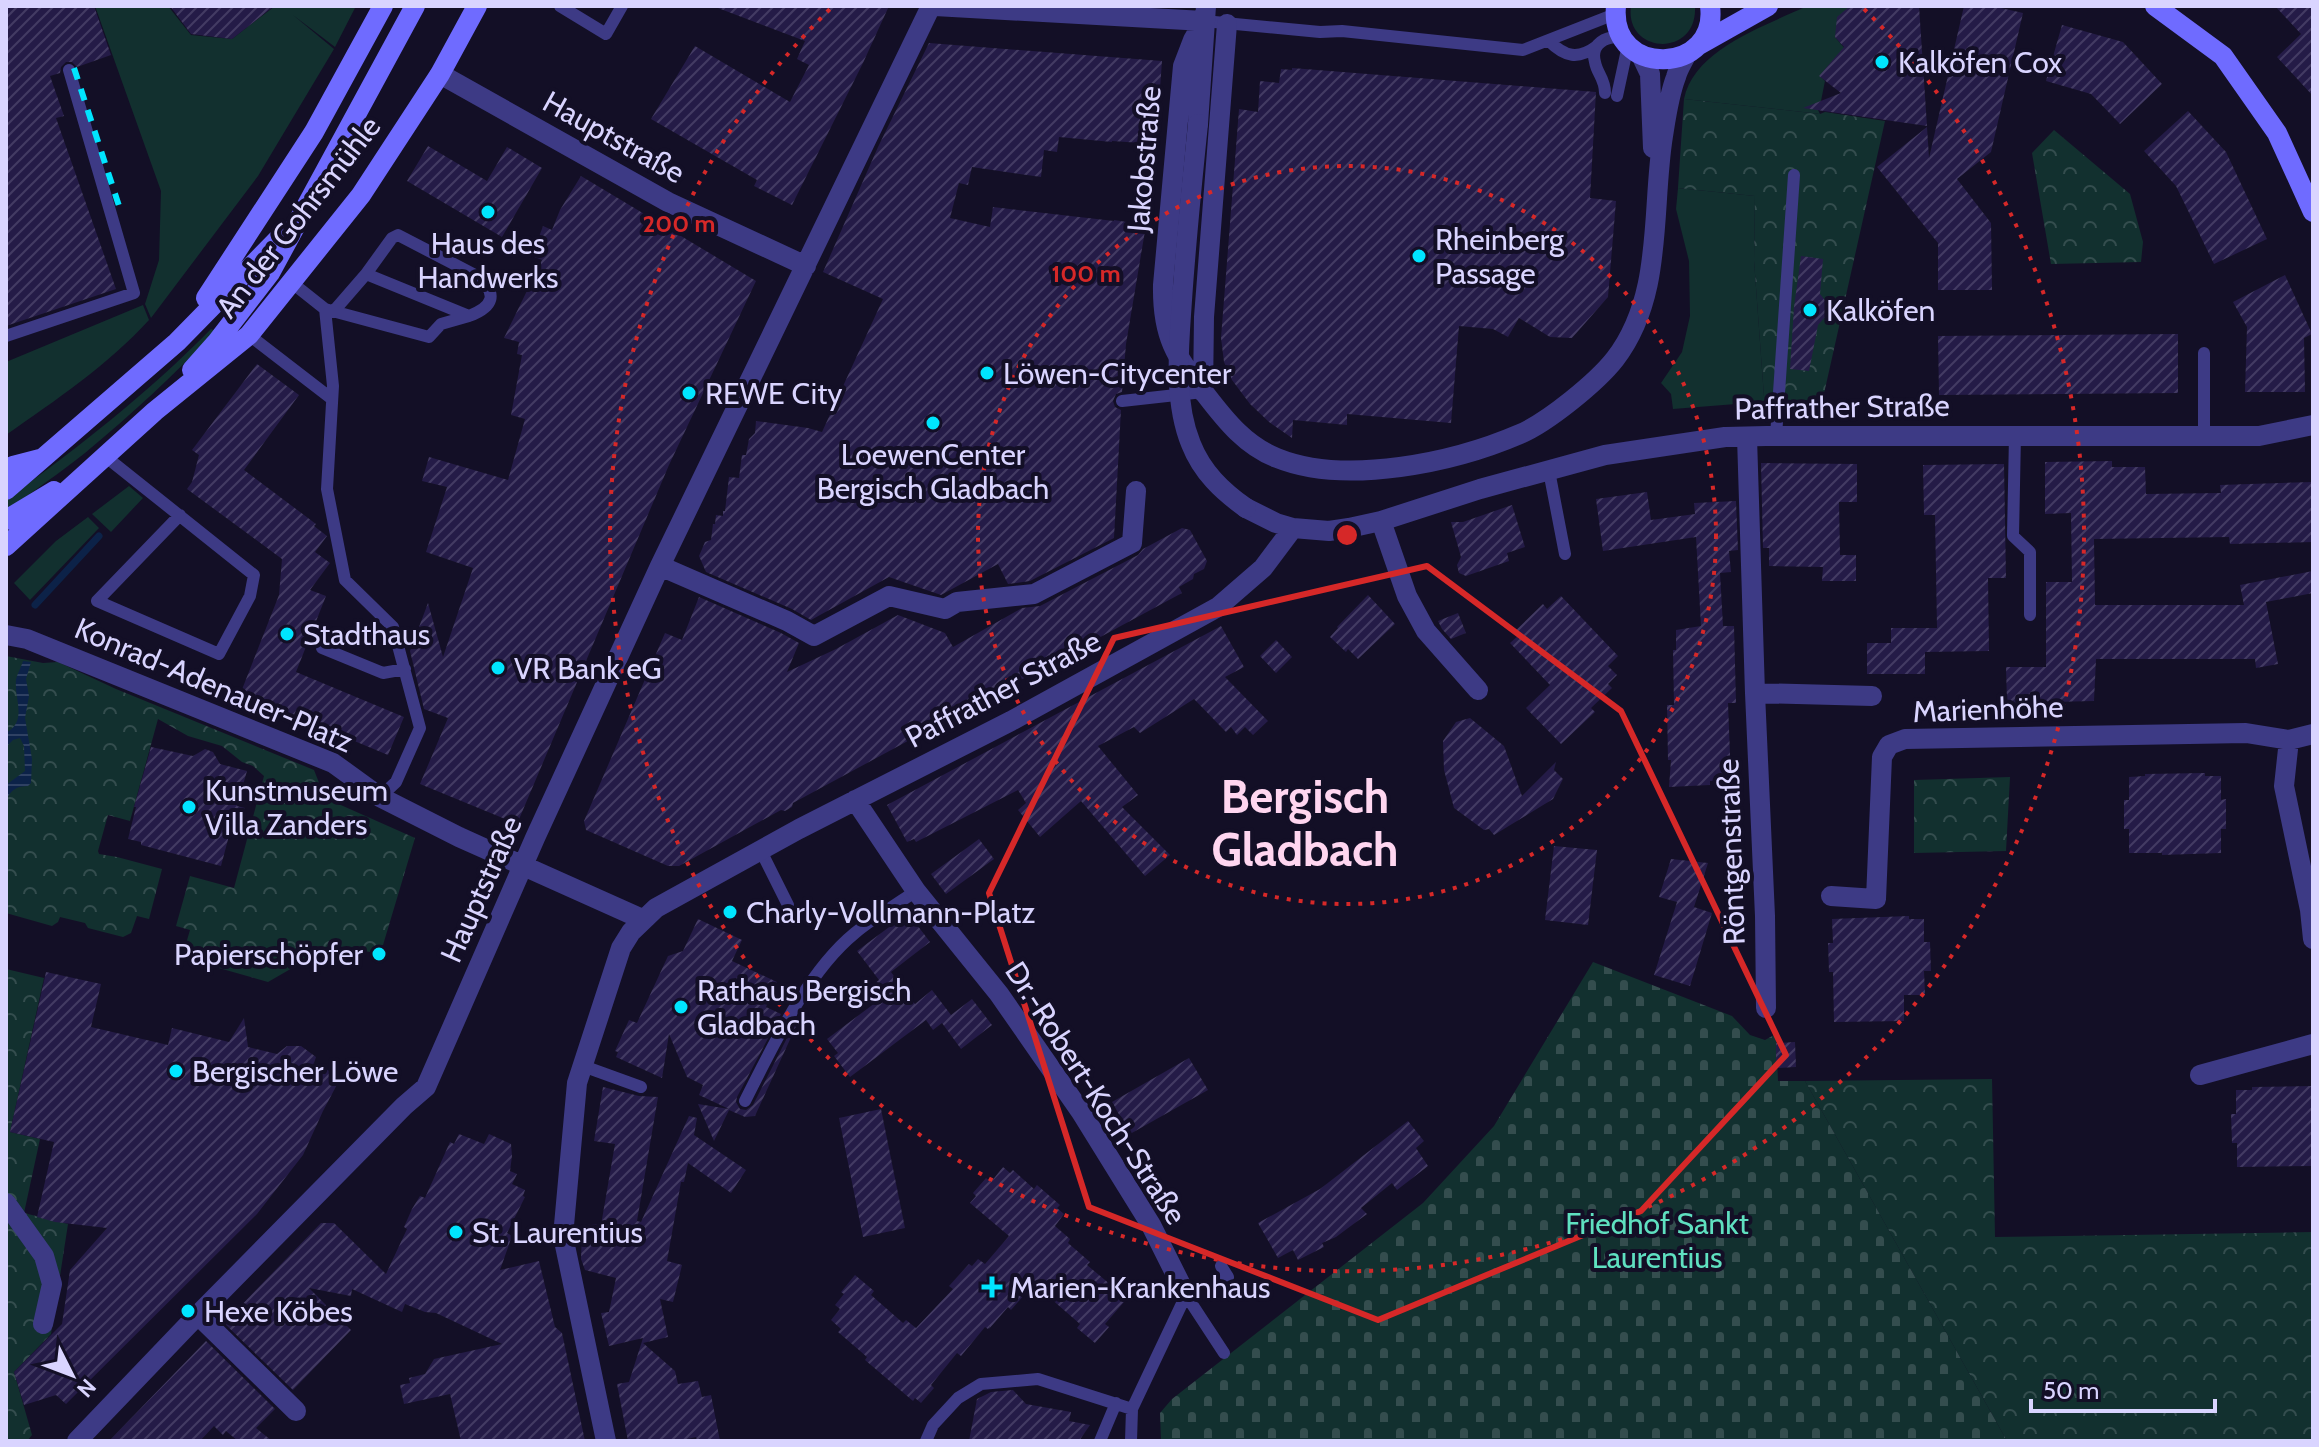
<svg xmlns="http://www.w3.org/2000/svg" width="2319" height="1447" viewBox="0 0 2319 1447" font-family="Cabin,sans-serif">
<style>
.grass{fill:#12302f}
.forest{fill:url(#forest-crowns)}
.cemetery{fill:url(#cemetery-stones)}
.water{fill:url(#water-rules)}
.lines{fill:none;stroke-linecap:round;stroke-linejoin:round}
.stream{stroke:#0c2248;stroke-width:7}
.building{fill:url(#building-hatch)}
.lane{stroke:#3d3a85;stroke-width:12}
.street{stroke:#3d3a85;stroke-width:20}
.secondary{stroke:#6f6bff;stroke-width:20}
.rail{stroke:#00e5ff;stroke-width:6;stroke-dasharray:12 10;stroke-linecap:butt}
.street-bridge{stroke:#3d3a85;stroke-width:20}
.marked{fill:none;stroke:#d62828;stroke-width:6;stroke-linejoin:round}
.ring{fill:none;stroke:#d62828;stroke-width:4;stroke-dasharray:4 8}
.poi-dot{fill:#00e5ff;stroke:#130f26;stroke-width:3}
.labels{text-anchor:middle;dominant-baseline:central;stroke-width:8;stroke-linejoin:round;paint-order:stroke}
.poi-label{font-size:30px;fill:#d9d4ff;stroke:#130f26;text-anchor:start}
.street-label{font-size:30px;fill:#d9d4ff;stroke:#130f26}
.park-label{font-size:30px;fill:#5fe0c0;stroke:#130f26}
.town-label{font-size:46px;font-weight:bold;fill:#ffd6f0;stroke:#130f26}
.centre{fill:#d62828;stroke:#130f26;stroke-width:4}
.ring-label{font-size:24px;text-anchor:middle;font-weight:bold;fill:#d62828;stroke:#130f26;stroke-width:8;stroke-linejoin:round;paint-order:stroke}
</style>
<defs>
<pattern id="forest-crowns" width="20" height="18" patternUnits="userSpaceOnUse" patternTransform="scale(2)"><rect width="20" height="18" fill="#12302f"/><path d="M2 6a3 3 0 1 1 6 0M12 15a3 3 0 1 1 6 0" fill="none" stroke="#344d4e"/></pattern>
<pattern id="cemetery-stones" width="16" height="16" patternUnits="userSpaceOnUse" patternTransform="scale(2)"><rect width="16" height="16" fill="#12302f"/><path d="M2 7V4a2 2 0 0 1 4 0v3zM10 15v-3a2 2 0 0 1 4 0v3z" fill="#344d4e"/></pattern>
<pattern id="water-rules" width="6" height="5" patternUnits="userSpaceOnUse" patternTransform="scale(2)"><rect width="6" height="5" fill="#0c2248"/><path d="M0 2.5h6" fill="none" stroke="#2f4163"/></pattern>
<pattern id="building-hatch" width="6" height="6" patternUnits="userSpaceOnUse" patternTransform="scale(2)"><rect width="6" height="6" fill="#241b47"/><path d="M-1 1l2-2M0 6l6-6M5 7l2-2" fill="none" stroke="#433b63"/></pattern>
</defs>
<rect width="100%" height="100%" fill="#130f26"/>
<path class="grass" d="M95,6H168L191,35L232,39L275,6H356L335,47L293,15L334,49L258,176L151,318L145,304L159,260L161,191Z
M1631,6H1695C1698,59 1624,54 1631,6Z
M1807,6H1850L1835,37L1851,56L1820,76L1825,81L1821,101L1815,104L1820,114L1684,99C1694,49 1765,26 1807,6Z
M1678,188L1755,196L1754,260L1765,410L1756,411L1736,404L1673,409L1671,394L1661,383L1682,352L1690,316L1689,261L1676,209Z
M143,305L149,320C108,365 56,400 6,435V362Z
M211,329L216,331C175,374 131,415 85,453C60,473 32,492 6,511V500C80,446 146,395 211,329Z
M129,486L143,498L111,532L92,514Z
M88,517L99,528L30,600L14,583L56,541Z"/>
<path class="forest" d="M1684,99L1820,114L1825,112L1885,121L1821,407L1765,410L1754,260L1755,196L1678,188Z
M2054,130L2130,194L2143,242L2141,262L2051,264L2032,153Z
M6,656L43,663L58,662L116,689L314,770L325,798L415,838L383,945L375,947L370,952L332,945L268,982L187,959L183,954L190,930L176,926L190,876L234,888L264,776L253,766L242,762L222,746L188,736L158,719L130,821L108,815L98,851L99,854L117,857L162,869L149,919L137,916L131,933L123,937L88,928L85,923L60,917L58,922L52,926L6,913Z
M2010,777L2006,851L1914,853V780Z
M6,969L44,978L10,1132L40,1139L24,1213L68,1224L51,1334L14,1372L32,1435L27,1441H6Z
M1992,1079L1995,1237L2313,1232V1441H2007L1805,1081Z"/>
<path class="cemetery" d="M1593,962L1732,1016L1750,1035L1765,1040L1776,1034L1778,1081H1805L2007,1441H1161L1160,1413L1172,1399L1423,1203L1494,1126Z"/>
<path class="water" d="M23,661L31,662L26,679L29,696L25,718L32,759L31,783L28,786C17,786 10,790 6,801V785L25,771L24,746L20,738L13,740L6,747V733C28,721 14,699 16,680C17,674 21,668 23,661Z"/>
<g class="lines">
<path class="stream" d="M35,605L99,536"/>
</g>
<path class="building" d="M6,6H94L111,55L77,67L72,62H66L61,67L60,73L50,76L64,116L56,118L116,289L6,326Z
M170,6H274L232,39L191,34Z
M718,6H889L863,63L792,205L754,186L757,180L651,119L695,46L790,102L809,65L797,59L805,41L718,8Z
M1850,6H1919L1927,126L1803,108L1841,93L1819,76L1844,47L1835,37L1837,17Z
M1964,6H1992L2023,13L1991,152L1957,179L1991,223L1992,290H1938V243L1877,167L1927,127L1929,158Z
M2275,6H2313V96L2277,57L2301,34Z
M2062,25L2123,42L2162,84L2120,124L2091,94L2046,81Z
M929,43L1162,61L1156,144L1112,141V142L1059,137L1057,152L1044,150L1041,177L972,167L968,185L959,183L950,218L990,227L993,207L1114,221V220L1146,225L1126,344L1122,392L1116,394L1113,401L1115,407L1121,410L1114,538L1030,581L1008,584L998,564L941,595L889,577L811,620L792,609L706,572L699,556L705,542L711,540L713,524H715L716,515L723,516V511H725L729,477L739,478L742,455H746L749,439L755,433L756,421L808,428L822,432L883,299L823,272L878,147Z
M1292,68L1596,92L1590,198L1616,201L1608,297L1572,338L1550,337L1519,318L1508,337L1493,329L1459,326L1451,423L1347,414V425L1293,420L1292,438L1269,422L1250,404L1232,380L1224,362L1221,338L1239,109L1258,112L1260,81L1279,83L1281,69L1292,70Z
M2188,111L2226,152L2267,239L2214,264L2176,186L2144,151Z
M428,146L487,181L507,147L542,168L502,237L407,181Z
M581,176L756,281L669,465L517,824L420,784L448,718L424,709L410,651L428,603L443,657L473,568L426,552L447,487L422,481L429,457L508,480L525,419L511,415L522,355L517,354L519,342L504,338L542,260L532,256L543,226L552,230L560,210Z
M1801,256L1823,259L1820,294L1828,304L1826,316L1818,325L1809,371L1790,369L1794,307Z
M2285,275L2312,334L2304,338L2305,392H2245L2247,327L2233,302Z
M2178,334V393L1939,395L1938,336Z
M257,364L299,395L244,470L316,524L314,526L327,536L315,552L330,563L310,590L326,596L296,672L404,717L388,755L292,715L291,717L268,708V705L241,692L279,595L282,559L187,489L192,482L199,455L192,450Z
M2112,461V467H2145L2146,494L2221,493L2220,485L2313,482V542L2230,544L2229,537L2094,539L2095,605H2244L2240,585L2313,571V593L2266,602L2278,664L2256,668L2255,659H2096L2094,701L2007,703L2006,667H2046V582H2072L2071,513L2045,514V462Z
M1761,463L1857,464V502H1839L1840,555H1856V581H1822L1823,567L1769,566V548H1763Z
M2004,464L2006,578H1988L1989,651L1925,652V674H1867V643H1891V628H1937L1935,515H1924L1923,465Z
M1647,492L1651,520L1695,514L1694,503L1736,501L1738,550L1729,551L1731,572L1720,573L1723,626H1734L1736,703H1728L1731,780L1710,781V785L1669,787L1671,760H1668L1667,705H1674L1673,650H1676V630L1701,626L1696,537L1603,551L1596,499Z
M1512,505L1525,547L1507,553L1509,561L1466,576L1459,573L1457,565L1461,557L1451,522H1463Z
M1182,528L1190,530L1207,561L1204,569L1194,574L1193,579L1179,587L1182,593L793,803L792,807L785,811L781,810L679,866H668L586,830L584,821L665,633L682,640L699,597L781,633L799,643L787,672L836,649L898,615L945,633L953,647L1022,608L1040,606L1138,555L1143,549Z
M1368,595L1395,624L1358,659L1348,649L1346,652L1330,637L1338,628L1337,627Z
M1561,596L1618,656L1608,666L1617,675L1608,684L1612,688L1591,708L1595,712L1561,744L1526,708L1550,685L1510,643L1519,635L1515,631L1543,604L1547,609Z
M1458,613L1466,633L1451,639L1442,629L1438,621Z
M1221,626L1244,667L1225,677L1268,721L1253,735L1245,727L1237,735L1231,727L1226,732L1194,699L1140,733L1134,727L1098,746L1138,795L1122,807L1170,855L1145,876L1081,801L1040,837L1018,810L1026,803L1018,790L916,842L914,839L907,842L887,805Z
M1276,640L1292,657L1276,673L1260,656Z
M1470,718L1504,746L1522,796L1556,762L1554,770L1563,779L1553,799L1494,835L1489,829L1484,830L1454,808L1444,770L1443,741L1456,722Z
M151,747L193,756L205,749L213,752L220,764L247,771L237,806L245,808L238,834L230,832L221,866L141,845V842L128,839L136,807H134Z
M2205,773V776H2221V800L2226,799V829H2221V853L2162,855V853H2129V829H2124V800H2129V777L2145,776V774Z
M979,839L994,859L946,894L931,874Z
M1554,846L1597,850L1588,925L1545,920Z
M1671,859L1708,863L1694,907L1712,913L1690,986L1654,975L1677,902L1659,897Z
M908,913L930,942L891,972L915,1004L932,990L951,1015L972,999L992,1025L961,1049L942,1023L933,1030L926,1020L850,1077L834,1056L838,1053L827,1039L879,1000L870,987L879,980L857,951Z
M1909,916V919H1924V942H1930L1931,971H1924L1925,995H1904V1021L1834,1022L1833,972H1829L1828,943H1833L1832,919Z
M698,919L742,940L732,961L777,982L766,1007L781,1014L737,1097L736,1102L740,1109L746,1110L753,1105L787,1038L797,1021L798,1022L755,1116L745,1117L729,1110L714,1141L698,1104L729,1109L699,1095L703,1085L687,1077L669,1034L662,1078L616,1057L618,1052L615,1051L629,1020L637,1023L668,956L683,951Z
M46,972L101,984L91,1027L168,1045L172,1028L229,1042L244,1018L248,1047L277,1054L287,1046H301L316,1057L314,1063L341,1077L323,1111L303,1155L257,1214L66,1404L56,1395L24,1405L14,1372L62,1324L70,1270L107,1228L55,1222L37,1217L54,1142L10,1132Z
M1795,1042L1796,1067L1776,1068V1043Z
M1189,1058L1208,1090L1130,1134L1112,1102Z
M2312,1086L2313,1166L2237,1167V1143H2232L2231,1114H2236V1090H2252V1087Z
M603,1087L639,1096L658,1097L637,1221L641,1222L689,1116L697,1118L694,1135L746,1170L731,1193L688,1163L684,1182H681L667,1261L682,1265L673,1302L660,1299L668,1337L643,1343L675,1371L678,1384L698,1381L702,1397L711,1395L720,1441H697L696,1437L679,1441H628L617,1384L629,1382L643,1338L609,1346L601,1313L609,1312L616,1278L585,1270L581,1259L582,1229L590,1224L601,1225L615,1144L594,1141Z
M881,1109L905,1228L863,1237L839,1118Z
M1408,1121L1424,1141L1416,1148L1428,1166L1397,1190L1392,1183L1361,1208L1367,1214L1336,1237L1322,1243L1324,1247L1298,1260L1293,1250L1278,1258L1258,1223L1320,1189Z
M459,1134L484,1144L489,1134L511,1144L512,1156L510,1171L517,1174L512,1184L525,1190L523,1196L525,1197L507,1233L512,1236L500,1270L539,1261L555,1327L562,1333L585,1441H461L450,1394L404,1404L400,1385L410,1383L409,1378L425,1374L434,1359L502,1344L436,1313L425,1312L405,1304L402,1312L352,1289L351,1296L309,1288L351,1330L293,1390L224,1323L321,1223H334L386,1274L407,1229L404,1227L412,1209L420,1196L425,1198L450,1142L454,1144Z
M1003,1167L1010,1173L1013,1170L1034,1189L1037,1185L1060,1205L1057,1208L1064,1214L1055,1226L1070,1239L1068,1243L1090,1262L1087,1265L1117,1290L1114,1293L1124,1302L1105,1324L1109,1327L1095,1343L1077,1328L1080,1324L1042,1291L1039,1294L1031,1287L1011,1310L1008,1307L989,1329L990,1326L988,1329L985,1327L961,1356L957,1353L931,1385L934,1388L921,1403L915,1398L913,1401L865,1360L867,1357L838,1332L841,1329L831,1320L840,1309L835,1305L844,1294L841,1292L855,1275L874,1291L871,1295L903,1323L906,1320L916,1328L953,1289L949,1286L969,1264L972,1266L978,1259L985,1264L1009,1236L970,1203L976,1196L973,1193L986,1178L991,1182Z
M206,1341L275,1409L256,1428L272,1441H238L226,1431L223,1435L214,1426L200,1441H109Z
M1013,1390L1026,1404L1071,1412L1069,1421L1090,1425L1079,1441H969L977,1399L991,1392Z"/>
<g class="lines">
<path class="lane" d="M560,6L606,34L622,6
M1204,21L1320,32L1342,31L1523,50L1615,14
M1549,41C1565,57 1578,60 1597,46
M1605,93C1605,78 1597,74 1595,62C1590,44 1606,35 1623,38
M1617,96L1628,45
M291,282L325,309
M333,312L366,274L469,316C493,307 499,294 477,276L398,235L392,238L366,274
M249,335L332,399
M6,336L134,293L69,70
M1122,401L1203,392
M2015,435L2013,536L2030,552V615
M2204,435V353
M1776,436L1794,175
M106,457L254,575L250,596L219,654L97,601L180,515
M1549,471L1565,554
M322,648L383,673L405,669
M380,797L396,782L420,728L393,627L345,580L327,489L333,386L325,309L429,337L441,324L469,316
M761,851L788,905
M583,1066L641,1087
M745,1101C773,1046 807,972 855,933C874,917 896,905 916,891
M1186,1295L1224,1353
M1190,1300L1228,1277L1221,1266
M926,1441L933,1425L958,1398L981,1384L1038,1379L1132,1409
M1100,1441L1116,1403
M1131,1441L1132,1409L1186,1295"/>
<path class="street" d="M935,6L1204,21
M1204,21L1193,40L1183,66L1163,285C1162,336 1175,356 1206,395C1226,421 1246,446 1277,458C1346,486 1455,462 1520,434C1548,422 1597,382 1615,359C1664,295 1651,211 1663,136C1666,117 1669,95 1676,77C1678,69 1683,62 1686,55
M1641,55L1650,74L1653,148
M440,74L668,202L806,266
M1198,124L1206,6
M1203,392L1204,317L1227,24
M1747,437L1755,693L1765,916L1766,1008
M1246,508L1276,523L1293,528L1329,531L1349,528L1381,521L1480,489L1605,455L1725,437L1766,436H2259L2313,425
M1381,521L1407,596L1426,631L1478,690
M660,566L787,621L814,636L889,596L945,609L957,602L1034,594L1132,543L1136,491
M6,635L27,639L333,763L380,797L459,837L642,919
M1755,693L1872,696
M2313,734L2289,740L2284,786L2310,910L2313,939
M855,800L916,891L999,994L1081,1112L1151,1225L1186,1295
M1831,896L1876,899L1882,757L1889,745L1905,739L2246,733L2289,740
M2200,1075L2313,1044
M6,1203L44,1256L52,1284L43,1324
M198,1315L296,1411
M77,1441L188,1325L404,1106L426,1087L535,838L660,566L931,6
M606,1441L563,1236L577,1083L621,948L631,932L656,908L799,829L1011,721L1218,607L1263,568L1293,528"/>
<path class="secondary" d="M1616,6C1609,79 1719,75 1710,6
M2155,6L2223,56L2277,133L2313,212
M1697,46L1768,6
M206,298L314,132L383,6
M192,370L216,343L270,273L415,6
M6,470L13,466L40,459
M6,490L177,342L283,234
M6,520L54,491
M6,546L155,411L249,335L361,195L440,74L477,6"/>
<path class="rail" d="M74,68L120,209"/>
<path class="street-bridge" d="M1198,124C1192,182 1186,241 1182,300C1179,346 1173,400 1191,444C1202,472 1222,491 1246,508"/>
</g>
<path class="marked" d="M1427,566L1621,711L1786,1055L1641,1211L1378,1320L1089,1207L989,893L1114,638Z"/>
<g class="ring">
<circle cx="1347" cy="535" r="369"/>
<path d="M1864 9A737 737 0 1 1 830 9"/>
</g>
<g class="poi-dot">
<circle cx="1882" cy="62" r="8"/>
<circle cx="488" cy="212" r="8"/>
<circle cx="1419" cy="256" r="8"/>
<circle cx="1810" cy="310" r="8"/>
<circle cx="987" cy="373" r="8"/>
<circle cx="689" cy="393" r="8"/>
<circle cx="933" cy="423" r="8"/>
<circle cx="287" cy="634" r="8"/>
<circle cx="498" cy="668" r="8"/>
<circle cx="189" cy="807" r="8"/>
<circle cx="730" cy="912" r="8"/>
<circle cx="379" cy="954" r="8"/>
<circle cx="681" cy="1007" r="8"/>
<circle cx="176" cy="1071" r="8"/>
<circle cx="456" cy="1232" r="8"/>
<path d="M988 1275h8v8h8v8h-8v8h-8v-8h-8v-8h8z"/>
<circle cx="188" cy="1311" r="8"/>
</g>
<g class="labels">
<g class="poi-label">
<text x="1898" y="62">Kalköfen Cox</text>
<text x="1435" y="239">Rheinberg<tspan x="1435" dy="34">Passage</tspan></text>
<text x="488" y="243" text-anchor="middle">Haus des<tspan x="488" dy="34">Handwerks</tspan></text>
<text x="1826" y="310">Kalköfen</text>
<text x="1003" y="373">Löwen-Citycenter</text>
<text x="705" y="393">REWE City</text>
<text x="933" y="454" text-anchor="middle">LoewenCenter<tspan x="933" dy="34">Bergisch Gladbach</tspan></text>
<text x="303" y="634">Stadthaus</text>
<text x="514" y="668">VR Bank eG</text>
<text x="205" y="790">Kunstmuseum<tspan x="205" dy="34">Villa Zanders</tspan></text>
<text x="746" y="912">Charly-Vollmann-Platz</text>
<text x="363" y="954" text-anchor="end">Papierschöpfer</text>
<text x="697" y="990">Rathaus Bergisch<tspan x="697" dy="34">Gladbach</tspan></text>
<text x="192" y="1071">Bergischer Löwe</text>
<text x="472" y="1232">St. Laurentius</text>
<text x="1010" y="1287">Marien-Krankenhaus</text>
<text x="204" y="1311">Hexe Köbes</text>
</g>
<g class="street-label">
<text transform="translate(614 137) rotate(29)">Hauptstraße</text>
<text transform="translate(1144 159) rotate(-85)">Jakobstraße</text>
<text transform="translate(298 217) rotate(-52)">An der Gohrsmühle</text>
<text transform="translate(1842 407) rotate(-1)">Paffrather Straße</text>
<text transform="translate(214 685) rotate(23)">Konrad-Adenauer-Platz</text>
<text transform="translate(1003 689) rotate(-28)">Paffrather Straße</text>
<text transform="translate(1988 709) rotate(-2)">Marienhöhe</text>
<text transform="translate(1731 852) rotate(-92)">Röntgenstraße</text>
<text transform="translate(481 889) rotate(-66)">Hauptstraße</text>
<text transform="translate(1096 1093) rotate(57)">Dr.-Robert-Koch-Straße</text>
</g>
<g class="park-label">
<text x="1657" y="1223">Friedhof Sankt<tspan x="1657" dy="34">Laurentius</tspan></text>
</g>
<g class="town-label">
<text x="1305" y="797">Bergisch<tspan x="1305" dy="53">Gladbach</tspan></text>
</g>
</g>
<circle cx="1347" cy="535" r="12" class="centre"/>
<g class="ring-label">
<text x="679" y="232">200 m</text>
<text x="1086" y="282">100 m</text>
</g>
<rect width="2319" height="1447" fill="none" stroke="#d9d4ff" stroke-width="16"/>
<g transform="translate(72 1375) rotate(132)" stroke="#130f26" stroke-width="6" paint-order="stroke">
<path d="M0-6L14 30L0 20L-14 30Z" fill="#d9d4ff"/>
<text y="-12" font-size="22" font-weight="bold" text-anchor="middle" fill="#d9d4ff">N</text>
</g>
<path d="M2031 1399v12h184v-12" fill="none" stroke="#d9d4ff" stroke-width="4"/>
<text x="2043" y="1399" font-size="24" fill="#d9d4ff" stroke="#130f26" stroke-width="6" paint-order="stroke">50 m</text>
</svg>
